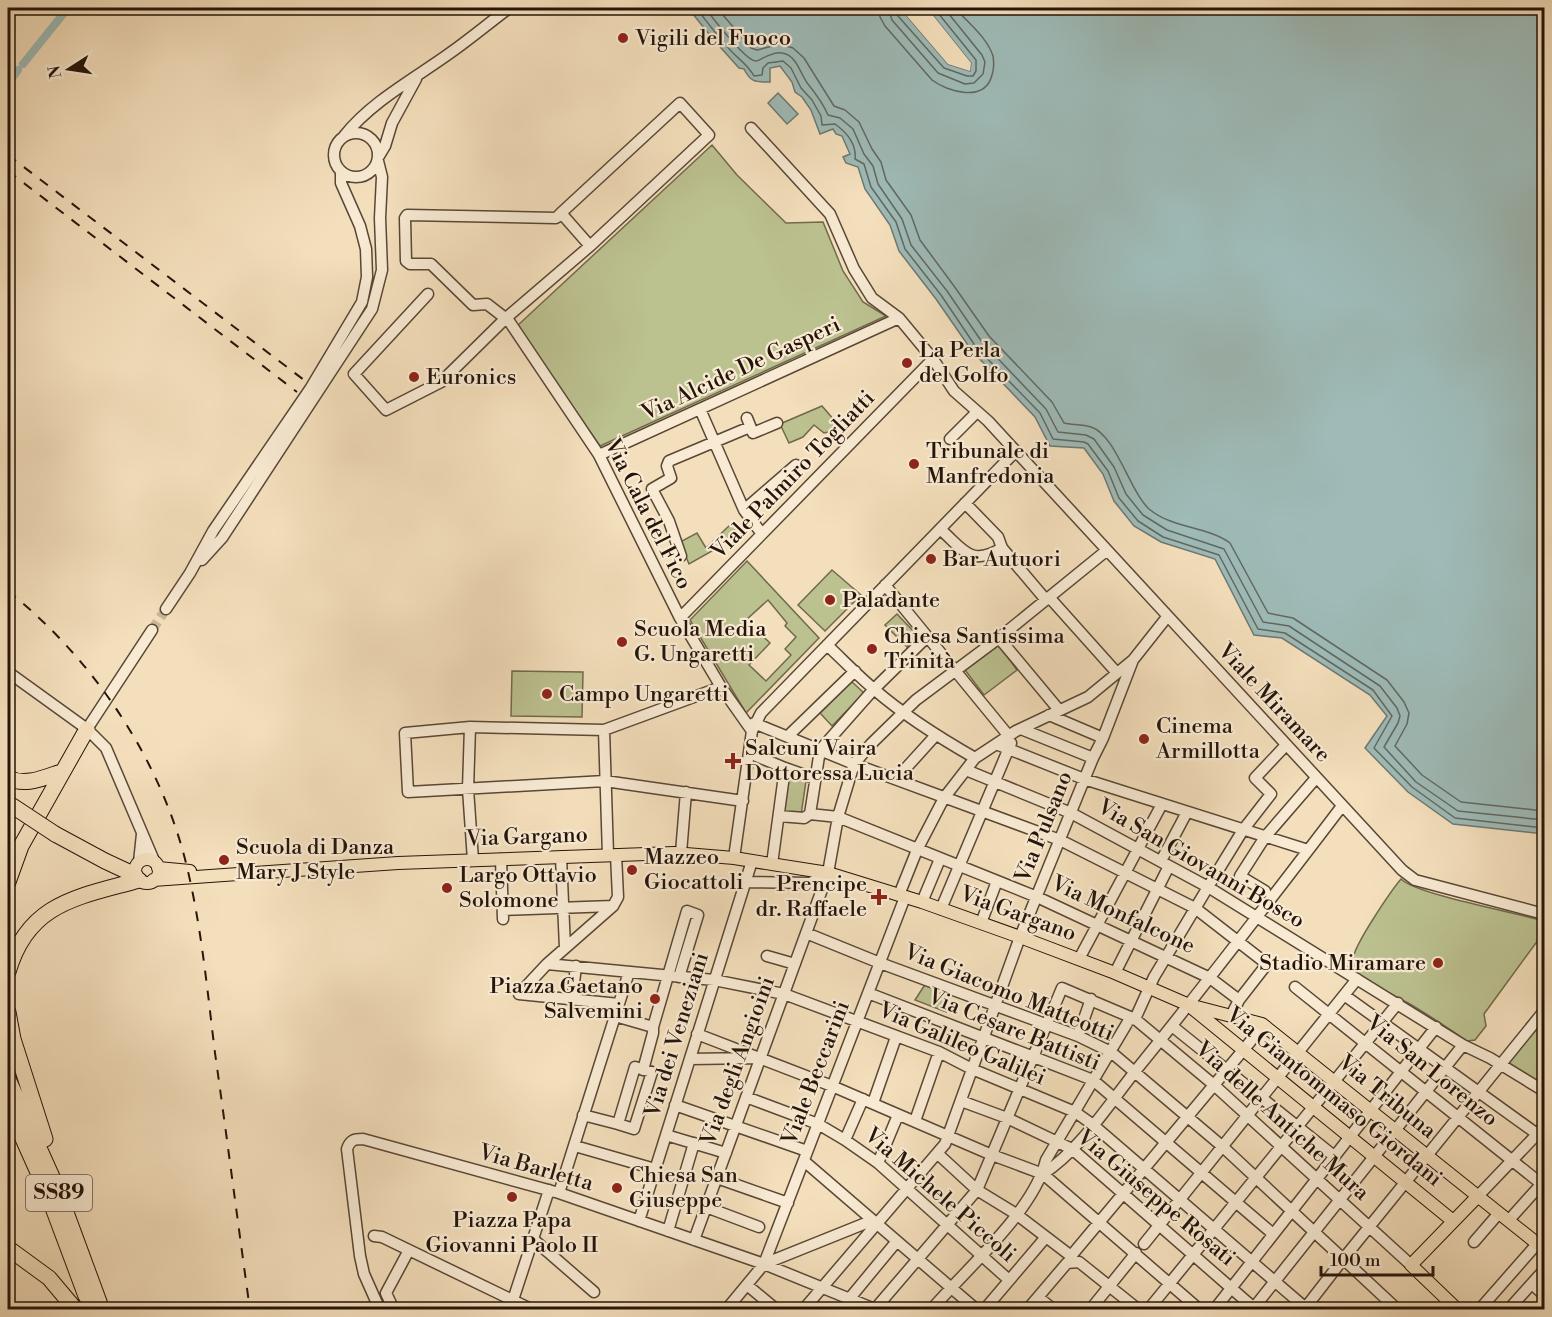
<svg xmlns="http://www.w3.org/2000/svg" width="1552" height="1317" viewBox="0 0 1552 1317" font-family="'Libre Bodoni',serif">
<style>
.green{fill:#bcc190;stroke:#706a4d;stroke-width:1.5;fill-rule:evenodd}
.water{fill:#9ebbb8;stroke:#6d7872;stroke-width:1.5}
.pier{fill:#f4dfbc}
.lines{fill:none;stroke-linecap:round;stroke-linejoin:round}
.shore{stroke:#616861;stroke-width:1.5}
.canal{stroke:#9ebbb8;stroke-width:8}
.minor-tunnel{stroke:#cab698;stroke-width:10;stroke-dasharray:10 5;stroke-linecap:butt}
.minor-casing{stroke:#584736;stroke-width:13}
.major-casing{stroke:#24140a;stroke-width:14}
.highway-casing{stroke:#24140a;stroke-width:17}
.minor{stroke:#f8ead3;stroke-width:10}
.major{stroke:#f4dfbc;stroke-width:12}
.highway{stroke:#f4dfbc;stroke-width:15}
.rail{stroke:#24140a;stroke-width:2;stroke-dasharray:10 10;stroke-linecap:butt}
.highway-bridge-casing{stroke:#24140a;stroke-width:17;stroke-linecap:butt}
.highway-bridge{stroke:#f4dfbc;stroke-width:15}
.poi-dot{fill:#8f2418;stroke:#f8ead3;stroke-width:2}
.labels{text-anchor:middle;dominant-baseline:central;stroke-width:4.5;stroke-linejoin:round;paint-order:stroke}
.shield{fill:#f8ead3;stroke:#645446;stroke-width:1.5}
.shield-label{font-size:21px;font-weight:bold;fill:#24140a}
.poi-label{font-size:22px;fill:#24140a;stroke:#f8ead3;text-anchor:start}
.street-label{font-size:22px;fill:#24140a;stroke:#f8ead3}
</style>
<rect width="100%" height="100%" fill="#f4dfbc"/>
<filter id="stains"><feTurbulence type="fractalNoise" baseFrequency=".00333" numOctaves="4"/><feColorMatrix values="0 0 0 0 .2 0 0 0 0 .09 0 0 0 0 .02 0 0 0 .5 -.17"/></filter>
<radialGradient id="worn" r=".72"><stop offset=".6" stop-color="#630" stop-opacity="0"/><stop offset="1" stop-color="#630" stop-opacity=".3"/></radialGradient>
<path class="green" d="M712,145L737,175L786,223L823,222L843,271L863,302L886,316L600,446L517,326Z
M822,406L835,421L833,431L824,433L814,425L803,437L789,443L780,424Z
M733,522L737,527L721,546L689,564L680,542L697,533L706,548Z
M747,561L819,638L746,713L690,620ZM768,600L787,623L785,626L796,637L785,649L791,655L766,681L749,665L770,643L746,620Z
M832,570L861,595L825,631L798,605Z
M897,614L918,636L907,647L885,625Z
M999,645L1017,670L984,695L965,670Z
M512,671L583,672L582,717L511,716Z
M851,681L864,693L832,726L820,713Z
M788,774L806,781L801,815L783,813Z
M1401,879C1415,894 1517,913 1544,921V932L1484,1014L1486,1026L1475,1040L1467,1041C1448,1028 1429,1015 1408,1003C1393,994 1373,987 1360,975C1356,972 1352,964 1353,959C1354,945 1391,891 1401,879Z
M926,983L945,991L946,1012L915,1000Z
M1544,1015V1085L1507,1062Z"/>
<path class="water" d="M688,8H900L948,64L970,71L971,63L927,8H1544V834L1453,824L1408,792L1365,748L1387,716L1370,695L1282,638L1254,635L1215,559L1161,542L1134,526L1114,501L1103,474L1084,448L1050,446L1035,417L972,351L936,299L899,251L890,225L865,189L858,167L846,163L843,157L850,154L842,136L836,134L833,129L820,134L811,110L802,97L795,92L792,82L780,66L770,68V82C756,82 751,83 744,69L739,68L713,39Z
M778,93L798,114L787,124L768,103Z"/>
<path class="pier" d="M900,8H903L919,23L934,45L950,61L968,67V64L954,44L924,8H927L971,63L970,71L948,64Z"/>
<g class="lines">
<path class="shore" d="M696,8C708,23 719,38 732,52C741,61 748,65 754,76L762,75L763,68L768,63L783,61L791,68L801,88L812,100L821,116L822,125L835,124C846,132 857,143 855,159L864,164L871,187L896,222L905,249L941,295L976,347L1040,413L1053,439L1084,442L1088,444L1108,471L1119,498L1138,521L1163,537L1219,555L1258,629L1285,633L1373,690L1392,716L1374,748L1412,787L1455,818L1544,828
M705,8C713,18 745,61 756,61C758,62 771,51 782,53C797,55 800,74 808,84C816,94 823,103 828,115L840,118L853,129L864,154L873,166L878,184L902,219L911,245L947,291L982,342L1046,409L1058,432L1086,435L1094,439L1114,467L1126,494L1143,515L1167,530L1224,549L1263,622L1289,626L1380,686L1397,708L1400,716L1398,723L1384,747L1416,782L1458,811L1544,820
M717,8L751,48L757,50L780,44L793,48L804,58L834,106L845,110L859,122L872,149L881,162L886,180L911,215L920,240L954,286L989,336L1052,402L1064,423C1072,425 1082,424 1091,427C1116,435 1129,490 1149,509C1173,529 1207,526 1230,543L1268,613L1293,618L1387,680L1404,702L1409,713L1407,724L1395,746L1422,775L1461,802L1544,811
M879,8L880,17L885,26L932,80C948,92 985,103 992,75C994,69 994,62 993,56C987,37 967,22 955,8
M888,8L892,20L938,73L965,84L974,83L983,74L985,62L982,55L944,8
M895,8L898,16L944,68L967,76H973L976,71V60L934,8"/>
<path class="canal" d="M23,64L68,8
M8,83L18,70"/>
<path class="minor-tunnel" d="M152,630L166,609"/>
<g class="minor-casing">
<path id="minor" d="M751,128L830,214L854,269L872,298L899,318L933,359L954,391L988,421L1402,870L1415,880L1544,914
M334 155a22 22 0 1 1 44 0a22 22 0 1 1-44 0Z
M344,136C372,101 414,79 450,53C470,39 489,23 509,8
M379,156L385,146L392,123L416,79
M561,213L556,218L407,215L405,218L406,261L410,264H431L473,305L487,304L509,321L599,455L680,618L721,687L752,731
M428,294L354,374L386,410L441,382L506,318L590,246L709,135L680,103L561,213L590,246
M700,409L744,510L762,534
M747,418L753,433L777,423
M950,439L977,412
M599,455L899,318
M965,503L998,537L1002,548L1046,600
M744,510L796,465
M940,529C964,550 970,567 1002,548
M681,556L669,521L652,489L671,478L667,466L669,461L750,427
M202,560L222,538L372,309L382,270L380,218L382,177L378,161
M885,585L1008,735
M1049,597L1117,673
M166,609L190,573L213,531L310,389L362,302L367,277L366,249L360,226L341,183V172
M680,618L933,359
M999,638L1059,710
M827,645C843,660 858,676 875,690C906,717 940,738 975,758
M8,672L87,729L106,748L155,863
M1049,715L1103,738
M754,723L854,764L1060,840L1195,908L1267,964L1239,1000L1231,1016
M470,727L405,733L408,792L605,781L743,801
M87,729L152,630
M1021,729L1093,758
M604,730L608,855
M788,736L855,671
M996,744L1084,779L1308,850
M749,753L785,768L772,864
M785,768L816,779
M906,768L935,736
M966,770L1071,813L1208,887L1463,1045L1490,1058L1544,1091
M810,814L820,750L874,689L927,637
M779,816L804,818L810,814L838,817L1037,897L1210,978L1239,1000
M681,853L686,792
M561,857L565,948
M734,858L752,731L761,713L1015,452
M501,859L503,919
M473,860L468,789L470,727L604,730L721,687
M1161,861L1187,812
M139,862L142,834
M745,882L810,883L828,873
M1265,891L1240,876L1265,837L1316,778
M899,895L917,850L944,798L975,758L1016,731L1088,697L1133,660L1167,617
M922,902L940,859
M941,909L1011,743
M503,910L613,906
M981,923L997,881
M806,933L880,963L1078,1036L1111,1052L1223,1147L1398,1310
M767,956L795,964
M1079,959L1162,804
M547,964L613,906L618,897L616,855
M1115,973L1169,866
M1295,987L1544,1186
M868,993L1093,1080L1273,1234
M519,994L547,964L714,980L784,994L939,1052L972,1069L1075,1112L1092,1124L1308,1310
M519,994L619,1004
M1344,995L1544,1139
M572,1000L576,966
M615,1016L653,1027L687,911L698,915L679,977
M1172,1026L1334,1156
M697,1034L832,1086L992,1155L1043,1174L1200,1310
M1078,1036L1091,999
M690,1059L754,1058
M635,1067L652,1072L634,1129L618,1124Z
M643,1070L653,1033V1027
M746,1097L818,1124L845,1140L878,1163L1009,1280
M961,1101L1007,1118L1072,1149L1254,1308
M873,1103L896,1037
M675,1105L807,1151
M583,1115L618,1124
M915,1121L939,1052
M666,1135L726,1153
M845,1140L863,1099
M575,1146L655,1169
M938,1154L977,1190L1016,1214L1071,1256L1260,1030
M804,1161L977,1310
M878,1163L898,1115
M1043,1174C1080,1150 1109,1104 1137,1069C1207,983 1274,895 1342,806
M717,1178L788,1203
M559,1193L629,972
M1478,1196L1544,1127
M706,1207L759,1227
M1509,1220L1544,1181
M639,1221L752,861
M668,1231L694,1143
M374,1236L382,1237L533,1310
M533,1239L594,1292
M694,1240L828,873L838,817L854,764L871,744L916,700L999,638L1106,551
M1474,1242L1499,1213
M1144,1244L1357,979
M764,1264L905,897
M1532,1284L1544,1295
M747,1285L777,1310
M1038,1297L1054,1310
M850,1298L897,1241
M513,1300L549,1190
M1306,1307L1344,1258L1544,1011
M875,1309L977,1190L1062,988L1135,1019L1214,1085L1411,1265
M380,1310L364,1274L360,1256L347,1149C350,1140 354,1139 363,1139L559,1193L764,1264L877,1310
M394,1310L386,1293L409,1250
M726,1310L764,1264L866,1223L876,1224
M803,1310L945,1144L1020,937L1093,758L1103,738L1133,660
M931,1310C966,1269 1034,1211 1046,1160L1129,1020L1135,1019L1154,977L1208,887L1243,830L1271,794L1255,778L1286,745
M984,1310L1046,1237
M1027,1310L1067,1263L1079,1262L1139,1310
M1090,1310L1136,1253
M1148,1310L1398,1003
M1214,1310L1436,1027
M1252,1310L1463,1045
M1440,1310L1449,1301
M1479,1310L1544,1236
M1508,1310L1544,1270"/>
</g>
<g class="major-casing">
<path id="major" d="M135 871a12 12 0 1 1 24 0a12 12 0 1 1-24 0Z
M158,868L190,871
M153,880L398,863L674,853L734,858L828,873L922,902L1020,937L1115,973L1189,1005L1262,1024L1544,1249
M1192,1008L1453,1221
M1458,1310L1411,1265L1478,1196"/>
</g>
<g class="highway-casing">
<path id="highway" d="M8,778C24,786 41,779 58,773
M55,834L105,861L135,875
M8,882L21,846L87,729
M8,972C28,902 79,897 139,880
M8,1012L13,1039L45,1139
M8,1079L57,1188L102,1310
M8,1105L49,1197L86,1296
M8,1248L49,1278L76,1310"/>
</g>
<use href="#minor" class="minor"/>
<use href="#major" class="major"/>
<use href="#highway" class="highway"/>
<path class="rail" d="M8,155L304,380
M8,171L297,392
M8,591C91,657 158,755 185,859C201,922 207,988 215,1053C227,1138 238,1224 250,1310"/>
<g class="highway-bridge-casing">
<path id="highway-bridge" d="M8,803L55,834"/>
</g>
<use href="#highway-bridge" class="highway-bridge"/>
</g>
<g class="poi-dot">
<circle cx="623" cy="38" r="6"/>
<circle cx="907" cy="363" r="6"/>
<circle cx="414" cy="377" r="6"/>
<circle cx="914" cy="464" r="6"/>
<circle cx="931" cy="559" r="6"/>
<circle cx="830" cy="600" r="6"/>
<circle cx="622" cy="642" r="6"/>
<circle cx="872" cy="649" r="6"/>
<circle cx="547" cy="694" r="6"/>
<circle cx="1144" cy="739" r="6"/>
<path d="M730 752h6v6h6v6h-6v6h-6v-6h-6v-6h6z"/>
<circle cx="224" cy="860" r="6"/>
<circle cx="632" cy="870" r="6"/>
<circle cx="447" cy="888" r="6"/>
<path d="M876 888h6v6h6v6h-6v6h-6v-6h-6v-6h6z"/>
<circle cx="1438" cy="963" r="6"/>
<circle cx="655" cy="999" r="6"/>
<circle cx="617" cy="1188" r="6"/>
<circle cx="512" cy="1197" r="6"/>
</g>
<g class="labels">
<rect class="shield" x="26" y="1175" width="66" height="36" rx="4.5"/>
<g class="shield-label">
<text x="59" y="1193">SS89</text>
</g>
<g class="poi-label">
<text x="635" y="38">Vigili del Fuoco</text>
<text x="919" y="350">La Perla<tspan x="919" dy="25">del Golfo</tspan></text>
<text x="426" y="377">Euronics</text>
<text x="926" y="451">Tribunale di<tspan x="926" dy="25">Manfredonia</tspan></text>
<text x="943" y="559">Bar Autuori</text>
<text x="842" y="600">Paladante</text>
<text x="634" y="629">Scuola Media<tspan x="634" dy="25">G. Ungaretti</tspan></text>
<text x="884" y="636">Chiesa Santissima<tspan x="884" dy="25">Trinità</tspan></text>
<text x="559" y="694">Campo Ungaretti</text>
<text x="1156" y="726">Cinema<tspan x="1156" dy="25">Armillotta</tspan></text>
<text x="745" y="748">Salcuni Vaira<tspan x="745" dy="25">Dottoressa Lucia</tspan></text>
<text x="236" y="847">Scuola di Danza<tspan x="236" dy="25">Mary J Style</tspan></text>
<text x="644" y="857">Mazzeo<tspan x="644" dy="25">Giocattoli</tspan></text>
<text x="459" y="875">Largo Ottavio<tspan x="459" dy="25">Solomone</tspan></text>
<text x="867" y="884" text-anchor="end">Prencipe<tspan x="867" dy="25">dr. Raffaele</tspan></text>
<text x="1426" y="963" text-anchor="end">Stadio Miramare</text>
<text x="643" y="986" text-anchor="end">Piazza Gaetano<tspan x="643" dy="25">Salvemini</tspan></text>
<text x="629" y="1175">Chiesa San<tspan x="629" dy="25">Giuseppe</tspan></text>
<text x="512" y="1220" text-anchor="middle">Piazza Papa<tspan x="512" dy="25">Giovanni Paolo II</tspan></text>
</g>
<g class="street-label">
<text transform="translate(741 369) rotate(-25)">Via Alcide De Gasperi</text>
<text transform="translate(793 475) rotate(-46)">Viale Palmiro Togliatti</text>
<text transform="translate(648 514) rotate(63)">Via Cala del Fico</text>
<text transform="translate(1274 703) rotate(47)">Viale Miramare</text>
<text transform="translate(1044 827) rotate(-68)">Via Pulsano</text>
<text transform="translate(527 837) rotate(-2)">Via Gargano</text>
<text transform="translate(1201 864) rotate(30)">Via San Giovanni Bosco</text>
<text transform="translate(1018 914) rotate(20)">Via Gargano</text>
<text transform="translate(1123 915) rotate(25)">Via Monfalcone</text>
<text transform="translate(1009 993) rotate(22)">Via Giacomo Matteotti</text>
<text transform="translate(1014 1030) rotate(22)">Via Cesare Battisti</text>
<text transform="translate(677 1035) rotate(-73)">Via dei Veneziani</text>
<text transform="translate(962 1044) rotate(23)">Via Galileo Galilei</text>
<text transform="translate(738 1061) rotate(-70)">Via degli Angioini</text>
<text transform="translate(1432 1071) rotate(39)">Via San Lorenzo</text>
<text transform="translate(816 1073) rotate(-69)">Viale Beccarini</text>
<text transform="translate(1334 1097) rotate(39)">Via Giantommaso Giordani</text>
<text transform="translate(1387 1097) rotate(39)">Via Tribuna</text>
<text transform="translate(1282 1121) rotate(42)">Via delle Antiche Mura</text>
<text transform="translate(536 1168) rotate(16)">Via Barletta</text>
<text transform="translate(940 1195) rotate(41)">Via Michele Piccoli</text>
<text transform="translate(1156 1198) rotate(40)">Via Giuseppe Rosati</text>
</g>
</g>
<rect width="1552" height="1317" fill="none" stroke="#f4dfbc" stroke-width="30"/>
<rect x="9" y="9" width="1534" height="1299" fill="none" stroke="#24140a" stroke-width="3"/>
<rect x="15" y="15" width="1522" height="1287" fill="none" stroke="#24140a" stroke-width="1.5"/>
<g transform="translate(69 69) rotate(258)" stroke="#f8ead3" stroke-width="4.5" paint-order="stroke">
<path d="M0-4.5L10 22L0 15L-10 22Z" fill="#24140a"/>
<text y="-9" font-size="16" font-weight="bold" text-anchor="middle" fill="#24140a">N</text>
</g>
<path d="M1321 1266v9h112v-9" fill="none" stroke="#24140a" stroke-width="3"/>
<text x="1330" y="1266" font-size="18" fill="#24140a" stroke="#f8ead3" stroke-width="4.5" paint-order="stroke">100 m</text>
<rect width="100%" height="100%" filter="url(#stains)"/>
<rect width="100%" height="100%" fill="url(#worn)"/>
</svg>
